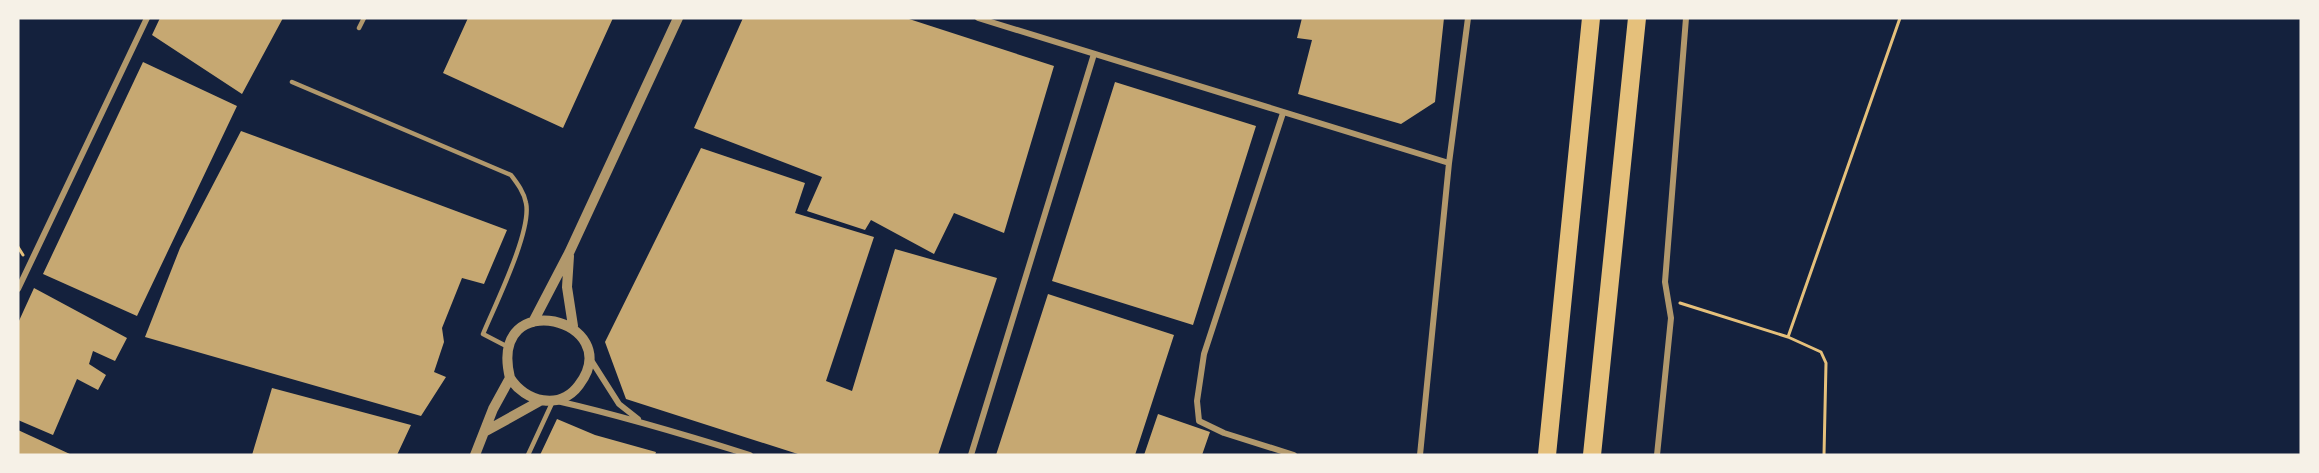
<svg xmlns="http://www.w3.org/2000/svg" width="2319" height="473" viewBox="0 0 2319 473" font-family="'Work Sans',sans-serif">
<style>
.building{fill:#c6a872}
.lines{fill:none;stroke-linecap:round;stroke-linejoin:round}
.path{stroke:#e5c07b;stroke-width:3}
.service{stroke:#b1986c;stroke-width:4.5}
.minor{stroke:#b1986c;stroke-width:6}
.tertiary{stroke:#b1986c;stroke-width:10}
.motorway{stroke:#e5c07b;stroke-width:18}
</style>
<rect width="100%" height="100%" fill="#14213d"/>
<path class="building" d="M160,18H283L242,94L152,35Z
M468,18H613L563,128L443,73Z
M743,18H906L1054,66L1004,233L954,213L934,254L871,220L865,230L807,211L822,177L694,128Z
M1302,18H1444L1435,102L1401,124L1298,94L1312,40L1297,38Z
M143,62L237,106L137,316L43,274Z
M1115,82L1256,126L1193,325L1052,281Z
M241,131L507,230L484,284L462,278L442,328L444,342L434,372L446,377L421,416L145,337L180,248Z
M701,148L805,183L795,213L874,237L826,381L852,391L895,249L997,278L938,455H801L626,399L605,342Z
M34,288L127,338L115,361L93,351L89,364L106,375L98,390L77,379L53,435L18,420V323Z
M1048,294L1174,335L1135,455H996Z
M272,388L411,425L397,455H252Z
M1158,414L1210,432L1202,455H1144Z
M557,419L595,435L656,452L655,455H540Z
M18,430L72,455H18Z"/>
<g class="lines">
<path class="path" d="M18,247L23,255
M1680,303L1788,337L1821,352L1826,363L1824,455
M1788,337L1900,18"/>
<path class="service" d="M359,28L364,18
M292,82L511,175C517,183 524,192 526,203C532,231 495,305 483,334L508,347
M528,455L553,401"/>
<path class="minor" d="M978,18L1449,163
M1283,113L1204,354L1197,401L1199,421L1224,433L1294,455
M18,289L147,18
M591,360L619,404L638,419
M557,401C623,416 686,435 750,455
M971,455L1094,54
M1420,455L1449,163L1468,18
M1657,455L1671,318L1665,282L1686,18"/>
<path class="tertiary" d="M569,256L567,287L573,326
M533,322L569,253L678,18
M486,431L540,401
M475,455L493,409L510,378C487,283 628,320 579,385C560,411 525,402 510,378"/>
<path class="motorway" d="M1547,455L1591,18
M1592,455L1637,18"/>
</g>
<rect width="2319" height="473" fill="none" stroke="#f6f1e7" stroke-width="39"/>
</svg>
